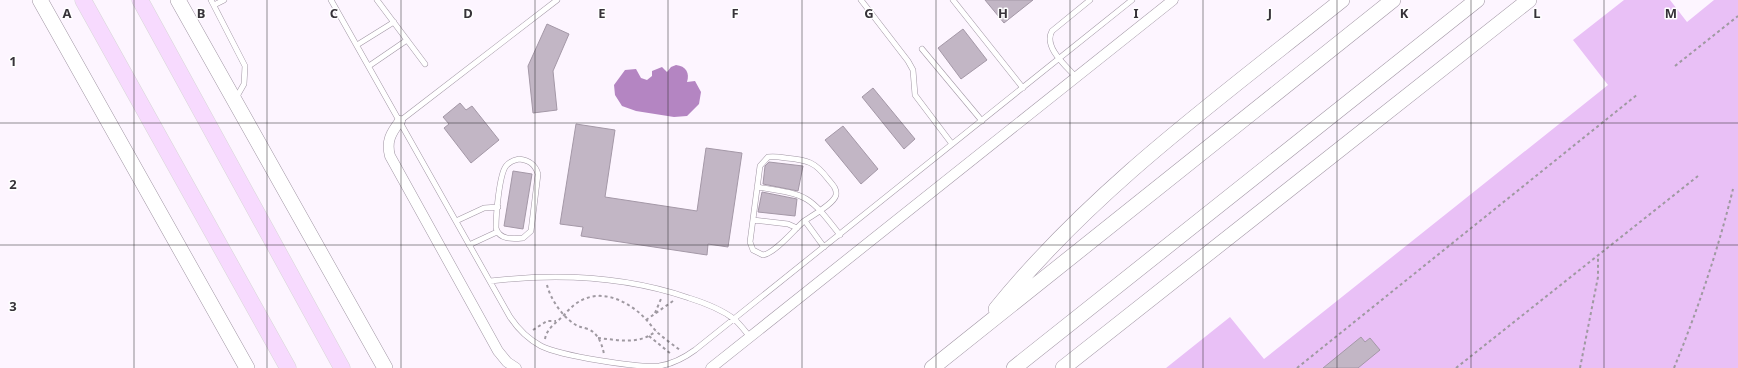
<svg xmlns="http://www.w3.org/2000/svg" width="1738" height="368" viewBox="0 0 1738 368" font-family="'Noto Sans',sans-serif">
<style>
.green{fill:#e9c0f6}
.water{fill:#b485c2}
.building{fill:#c2b6c5;stroke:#a498a7}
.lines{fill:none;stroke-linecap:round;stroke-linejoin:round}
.lane-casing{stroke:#a196a4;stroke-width:6}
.street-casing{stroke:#a196a4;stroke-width:11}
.secondary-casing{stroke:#a196a4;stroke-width:16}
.primary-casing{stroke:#d7d6d7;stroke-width:17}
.path{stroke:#9f99a1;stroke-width:2;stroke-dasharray:3 3;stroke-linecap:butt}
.lane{stroke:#fff;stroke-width:5}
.street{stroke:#fff;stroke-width:10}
.secondary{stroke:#fff;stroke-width:15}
.primary{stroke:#f7dafe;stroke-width:16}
.grid{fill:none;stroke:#373339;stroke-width:1;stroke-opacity:0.55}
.grid-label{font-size:13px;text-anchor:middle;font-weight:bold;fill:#373339;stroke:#fff;stroke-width:3;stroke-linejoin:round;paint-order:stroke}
</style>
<rect width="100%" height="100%" fill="#fdf5ff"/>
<path class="green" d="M1624,0H1670L1687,22L1714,0H1738V368H1166L1230,317L1264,359L1608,85L1573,40Z"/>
<path class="water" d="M676,65C686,66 690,73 687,82L695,81L701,92L699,104L687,116L674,117L636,111L622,106L615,95L614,85L625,70L636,69L641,78L647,80L652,76V71L662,67L667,72L671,67Z"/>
<path class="building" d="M985,0H1033L1004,23Z
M547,24L569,34L553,71L557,110L533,113L528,66Z
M963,29L987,60L961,79L938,48Z
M873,88L915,139L904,149L862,97Z
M460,103L466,110L472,106L499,140L471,163L444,128L449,124L443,117Z
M576,124L615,130L605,197L697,211L706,148L742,153L728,247L708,244L707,255L581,236L583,227L560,224Z
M843,126L878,169L861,184L825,140Z
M769,162L803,166L798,191L763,184L765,166Z
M513,171L532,174L523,229L504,226Z
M762,192L797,199L795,216L758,212Z
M1361,337L1365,342L1370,338L1380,350L1358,368H1323Z"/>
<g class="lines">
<g class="lane-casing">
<path id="lane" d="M211,0L245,66L244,84L236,98
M331,0L510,317C518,329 528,339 541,346C561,356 638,368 659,366C673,364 684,358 695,350L1132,0
M377,0L425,64
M861,0L908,61L913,70L915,95L952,144
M953,0L1023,88
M214,5L224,0
M357,45L394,22
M922,49L982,121
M369,66L407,40
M1076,77C1066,66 1043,47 1052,31L1090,0
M400,121L557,0
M768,157C774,156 780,157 786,158C808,160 815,162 828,179C832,184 837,188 836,195C834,204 811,216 803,222C793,231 775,253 763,255L753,250L750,242L760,166Z
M519,159C529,160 535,164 538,174L531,231L523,238C513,239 499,240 496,228C496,216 499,175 506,166C509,162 514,160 519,159Z
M757,187C808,195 808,194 840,235
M753,220L788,224L797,228
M456,221L484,208L498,207
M805,221L824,247
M469,245L497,232
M490,281C558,273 625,276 689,298C705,303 721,309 734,319C740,324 745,331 750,337"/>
</g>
<g class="street-casing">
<path id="street" d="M400,121C391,133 386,141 390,156L498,351L507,362L516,368
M711,368L1173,0"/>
</g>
<g class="secondary-casing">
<path id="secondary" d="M40,0L247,368
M178,0L385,368
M996,309C1094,188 1221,97 1342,0
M932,368L1393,0
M1014,368L1477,0
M1063,368L1529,0"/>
</g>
<g class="primary-casing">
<path id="primary" d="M83,0L288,368
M140,0L342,368"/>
</g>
<path class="path" d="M1675,66L1738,16
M547,285C550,298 562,316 573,323C578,327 582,327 588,329C598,333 602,344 604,354
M655,313L661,299
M646,320L673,301
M533,330L547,321H556
M649,336L671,354
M598,338C618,340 640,345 656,331
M545,339C547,327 559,321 566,313C586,289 613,292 637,311C645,317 651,326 658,333C665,339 673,345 680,350
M1297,368L1638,94
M1456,368L1698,176
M1580,368L1598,277V255
M1674,368C1698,309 1718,250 1733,189"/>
<use href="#lane" class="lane"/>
<use href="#street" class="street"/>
<use href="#secondary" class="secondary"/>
<use href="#primary" class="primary"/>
</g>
<path class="grid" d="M134,0V368M267,0V368M401,0V368M535,0V368M668,0V368M802,0V368M936,0V368M1070,0V368M1203,0V368M1337,0V368M1471,0V368M1604,0V368M0,123H1738M0,245H1738"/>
<g class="grid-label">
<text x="67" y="18">A</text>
<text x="201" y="18">B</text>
<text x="334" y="18">C</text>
<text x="468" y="18">D</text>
<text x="602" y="18">E</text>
<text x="735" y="18">F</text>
<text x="869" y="18">G</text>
<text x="1003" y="18">H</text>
<text x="1136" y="18">I</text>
<text x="1270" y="18">J</text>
<text x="1404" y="18">K</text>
<text x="1537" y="18">L</text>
<text x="1671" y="18">M</text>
<text x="13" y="66">1</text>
<text x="13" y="189">2</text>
<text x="13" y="311">3</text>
</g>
</svg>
